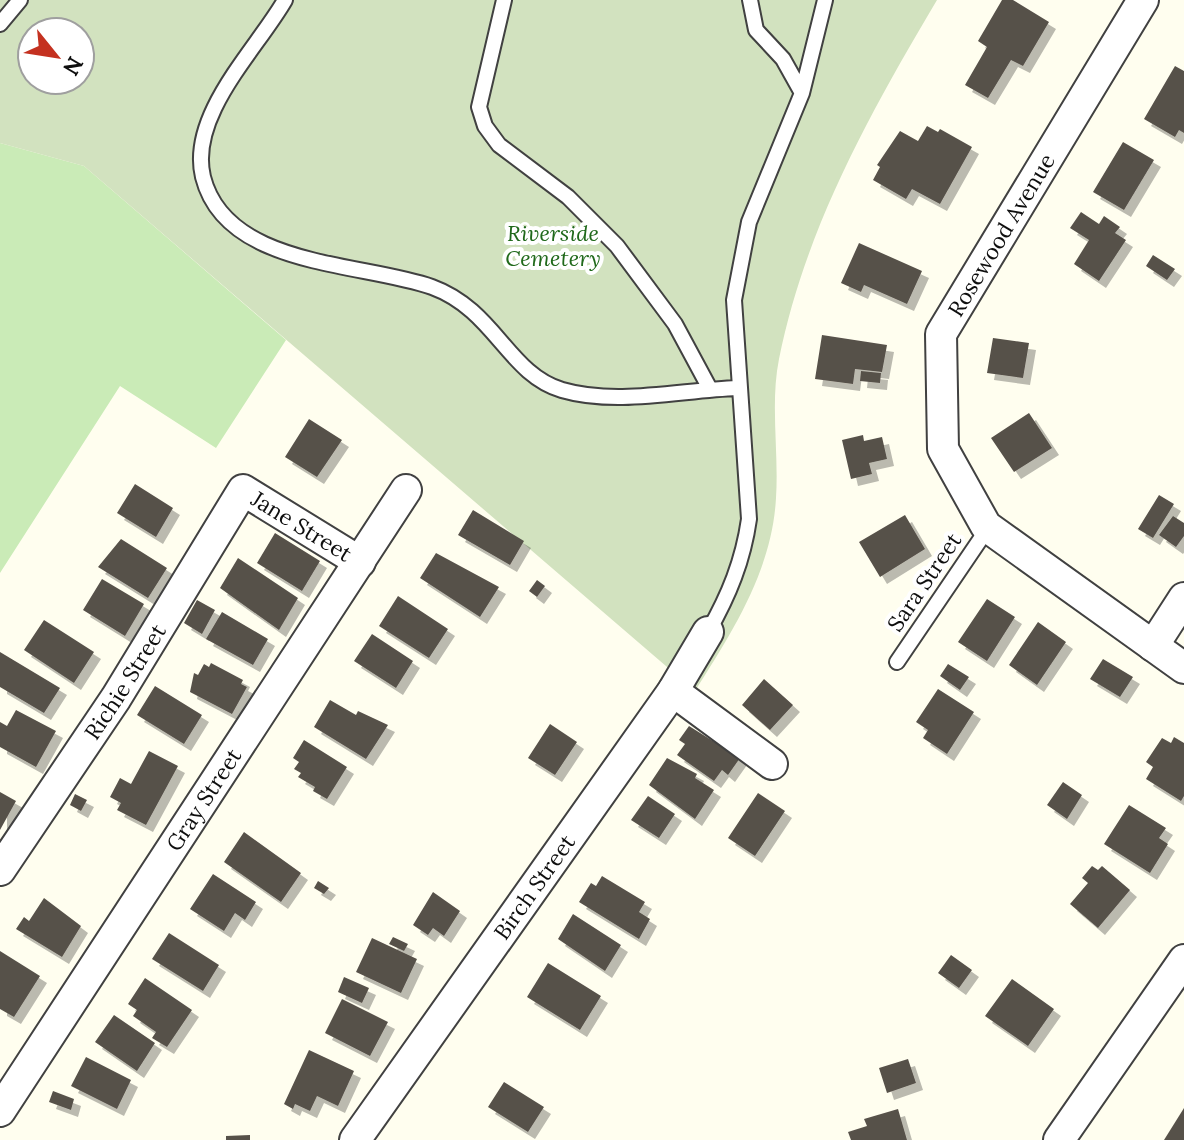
<svg xmlns="http://www.w3.org/2000/svg" width="1184" height="1140" viewBox="0 0 1184 1140" font-family="Lora,serif">
<style>
.green{fill:#caebb7}
.cemetery{fill:#d2e2bf;fill-rule:evenodd}
.building{fill:#57514a;filter:url(#shadow)}
.lines{fill:none;stroke-linecap:round;stroke-linejoin:round}
.service-casing{stroke:#414141;stroke-width:18}
.minor-casing{stroke:#414141;stroke-width:34}
.service{stroke:#fff;stroke-width:14}
.minor{stroke:#fff;stroke-width:30}
.labels{text-anchor:middle;dominant-baseline:central;stroke-width:8;stroke-linejoin:round;paint-order:stroke}
.park-label{font-size:22px;font-style:italic;fill:#20691b;stroke:#fff}
.street-label{font-size:22px;fill:#0e0e0e;stroke:#fff}
</style>
<defs>
<filter id="shadow"><feDropShadow dx="7" dy="7" stdDeviation="0" flood-color="#0004"/></filter>
</defs>
<rect width="100%" height="100%" fill="#fffeef"/>
<path class="green" d="M0,143L84,166L286,340L216,448L120,386L0,573Z"/>
<path class="cemetery" d="M0,0H937C870,113 805,229 779,359C770,404 779,452 776,498C772,571 732,632 695,691L84,166L0,143ZM32,32H80V80H32Z"/>
<path class="building" d="M1002,0H1013L1049,22L1023,66L1011,60L988,98L965,85L987,47L978,41Z
M1175,66L1184,71V133L1179,130L1175,137L1144,119Z
M927,126L938,132L940,129L972,147L940,204L912,189L906,199L873,180L880,167L877,165L900,131L918,141Z
M1123,142L1154,160L1124,210L1093,192Z
M1081,212L1099,224L1104,216L1120,227L1115,233L1126,240L1099,281L1074,264L1089,240L1070,228Z
M859,243L922,271L907,304L864,285L861,292L841,283Z
M1153,255L1175,269L1167,280L1146,266Z
M822,335L887,345L882,372L855,369L853,384L815,379Z
M993,338L1029,343L1023,378L987,373Z
M861,371L881,373L880,383L860,381Z
M1029,413L1052,448L1014,472L991,438Z
M309,419L342,440L317,477L285,457Z
M863,435L864,441L882,437L887,459L869,463L872,474L851,479L842,440Z
M135,484L173,508L156,537L117,513Z
M1159,495L1174,504L1153,538L1138,529Z
M473,510L524,541L510,565L458,535Z
M905,515L925,549L880,577L859,542Z
M1173,516L1184,523V536L1176,547L1159,535Z
M275,533L320,561L302,591L257,563Z
M121,539L167,568L148,598L98,567Z
M436,553L499,587L480,617L420,578Z
M238,558L298,598L279,630L220,588Z
M102,579L144,604L125,636L83,610Z
M537,580L545,586L537,597L529,591Z
M398,596L448,629L429,658L379,626Z
M987,599L1015,617L987,661L958,642Z
M197,600L215,610L202,634L184,623Z
M222,612L268,639L253,665L206,639Z
M44,620L94,652L74,683L24,650Z
M1038,622L1066,642L1037,685L1009,665Z
M372,634L413,661L396,688L354,661Z
M0,652L60,688L44,713L0,687Z
M1103,659L1133,677L1120,697L1090,679Z
M211,663L243,680L241,684L247,687L232,714L190,692L194,673L198,675L204,664L209,667Z
M948,664L969,677L960,690L940,676Z
M764,679L793,705L770,730L742,705Z
M155,686L202,715L184,744L137,715Z
M938,689L974,712L947,754L923,738L928,730L916,722Z
M330,700L356,715L358,711L388,725L366,759L314,727Z
M16,710L56,731L36,767L0,747V722L7,726Z
M550,724L577,742L555,775L528,758Z
M689,726L740,758L728,775L722,770L714,781L677,755L685,744L679,740Z
M1174,737L1184,743V796L1181,801L1146,779L1153,767L1146,762L1162,738L1171,743Z
M304,740L347,767L327,799L313,791L315,787L298,777L301,773L294,769L299,762L293,758Z
M149,751L178,766L146,825L117,810L121,803L110,797L120,778L131,784Z
M667,758L697,774L695,778L714,790L695,819L649,785Z
M1063,782L1082,795L1067,819L1047,805Z
M0,792L16,801L0,830Z
M758,793L785,811L755,856L728,838Z
M75,794L87,800L81,811L70,805Z
M648,796L675,814L659,838L631,820Z
M1129,805L1166,828L1159,838L1168,844L1150,873L1104,844Z
M244,832L301,873L281,902L224,862Z
M1092,866L1098,870L1102,866L1130,890L1098,928L1070,904L1088,883L1082,878Z
M213,874L256,902L245,920L235,913L224,931L190,909Z
M602,876L645,902L639,912L650,919L639,939L579,902L591,883L596,886Z
M318,881L329,888L324,894L314,888Z
M433,892L460,911L444,936L433,928L428,935L413,925Z
M44,898L81,926L62,957L16,929L24,917L29,921Z
M573,914L621,945L605,971L558,939Z
M169,933L219,965L203,991L152,959Z
M393,937L408,944L404,951L389,944Z
M372,938L417,959L401,993L356,972Z
M0,951L40,976L14,1017L0,1009Z
M951,955L972,970L959,988L938,973Z
M548,963L601,996L580,1030L527,997Z
M344,977L369,988L362,1003L338,992Z
M145,978L192,1010L167,1047L152,1038L156,1032L133,1016L137,1010L128,1004Z
M1012,979L1054,1009L1028,1046L985,1016Z
M342,999L388,1022L370,1056L325,1033Z
M114,1015L155,1043L137,1071L95,1042Z
M309,1050L354,1071L338,1106L317,1096L310,1111L295,1104L293,1109L284,1104Z
M86,1057L131,1080L117,1109L71,1086Z
M908,1059L916,1083L887,1093L879,1068Z
M504,1082L544,1107L528,1132L488,1107Z
M53,1091L74,1099L71,1110L49,1102Z
M1184,1108V1140H1164Z
M898,1109L907,1140H851L848,1132L867,1126L864,1119Z
M250,1135V1140H226V1136Z"/>
<g class="lines">
<g class="service-casing">
<path id="service" d="M285,0C257,49 188,115 203,177C226,268 361,262 432,287C495,310 508,374 562,390C617,406 681,390 737,388
M504,0L479,107L485,126L499,145L568,197L617,246L675,324L710,389
M750,0L756,30L783,59L802,93
M0,24L20,0
M708,632C729,595 743,561 749,519L734,300L749,222L802,93L825,0
M897,662L988,528"/>
</g>
<g class="minor-casing">
<g id="minor">
<path d="M1143,0L941,334L943,449L986,526L1184,668"/>
<path d="M1153,646L1184,598"/>
<path d="M673,691L772,764"/>
<path id="s1" d="M0,870L116,698L243,490L360,562"/>
<path id="s2" d="M0,1111L406,490"/>
<path id="s3" d="M355,1140L673,691L708,632"/>
<path d="M1059,1140L1184,960"/>
</g>
</g>
<use href="#service" class="service"/>
<use href="#minor" class="minor"/>
</g>
<g class="labels">
<g class="park-label">
<text x="553" y="233">Riverside<tspan x="553" dy="25">Cemetery</tspan></text>
</g>
<g class="street-label">
<text transform="translate(1001 235) rotate(-59)">Rosewood Avenue</text>
<text stroke="none"><textPath href="#s1" startOffset="520">Jane Street</textPath></text>
<text transform="translate(924 582) rotate(-56)">Sara Street</text>
<text stroke="none"><textPath href="#s1" startOffset="226">Richie Street</textPath></text>
<text stroke="none"><textPath href="#s2" startOffset="372">Gray Street</textPath></text>
<text stroke="none"><textPath href="#s3" startOffset="310">Birch Street</textPath></text>
</g>
</g>
<g transform="translate(56 56) rotate(120)"><circle r="38" fill="#ffffff" stroke="#9f9f9f" stroke-width="2"/>
<path d="M0-6L14 30L0 20L-14 30Z" fill="#c43120"/>
<text y="-12" font-size="22" font-weight="bold" text-anchor="middle" fill="#0e0e0e">N</text>
</g>
</svg>
